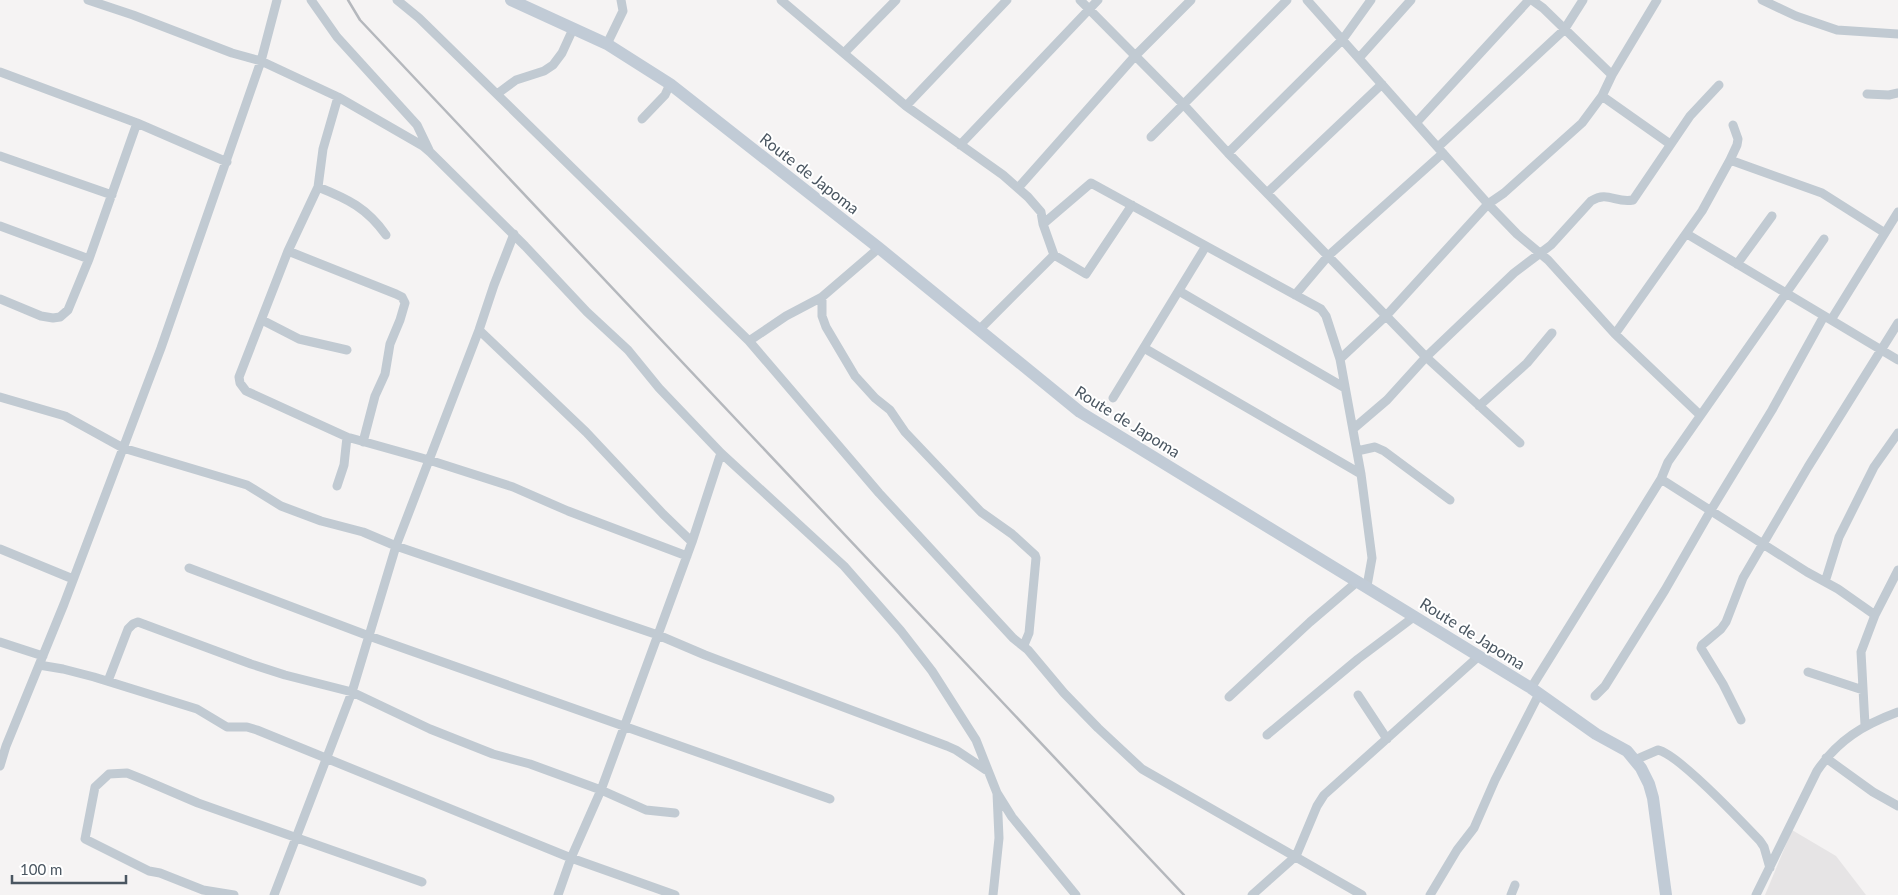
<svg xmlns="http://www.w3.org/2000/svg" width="1898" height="895" viewBox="0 0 1898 895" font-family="Lato,sans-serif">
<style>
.education{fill:#e6e4e5}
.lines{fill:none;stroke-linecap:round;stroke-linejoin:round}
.street{stroke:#c1cad2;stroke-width:9}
.secondary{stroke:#c1cbd6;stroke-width:12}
.rail{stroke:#b5b8bd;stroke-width:2.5}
.labels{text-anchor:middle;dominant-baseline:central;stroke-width:4;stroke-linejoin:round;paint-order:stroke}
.street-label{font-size:16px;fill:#4a5661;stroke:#fff}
</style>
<rect width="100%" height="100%" fill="#f5f3f3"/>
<path class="education" d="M1792,830L1836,856L1866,895H1765Z"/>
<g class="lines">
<path class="street" d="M88,0L133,15L232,53L261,61L338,97L423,146L430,152L525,246L587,312L628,350L659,388L721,453L844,566L901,631L932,671L976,740L997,793L1012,817L1076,895
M311,0L337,37L417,125L429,150
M397,0L419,18L749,341L879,493L1013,638L1028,650L1064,693L1098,728L1142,769L1362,895
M781,0L906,106L1003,175L1028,197L1041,212L1043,224L1054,255L1086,274L1132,205
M1080,0L1184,105L1228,153L1426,357L1520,443
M1307,0L1488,204L1517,234L1548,260L1615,334L1700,415
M1532,0L1543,8L1612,75
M1762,0L1796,16L1837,30L1898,34
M607,44L623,11L621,0
M844,53L896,0
M1359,58L1411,0
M0,72L137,123L227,162
M497,94L516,80L544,71L553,65L562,53L573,29
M1867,94L1889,95L1898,93
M1602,96L1670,144
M338,97L323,149L318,187L288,251L239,377L240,383L246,391L347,437L429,460L513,487L568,511L687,556
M906,106L1007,0
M642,119L665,95L670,84
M1416,123L1529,0
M1151,137L1287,0
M960,145L1098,0
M1438,147L1564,30L1583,0
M1228,153L1343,39L1371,0
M0,156L112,195
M1730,160L1822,193L1885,233
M318,187C348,199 367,208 386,235
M1018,188L1135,56L1191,0
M1267,193L1382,84
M1043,224L1091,183L1321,309L1326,316L1340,359L1361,474L1372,558L1367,586
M0,226L89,259
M1687,234L1898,360
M288,251L396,294L402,297L405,303L400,320L390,344L385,374L375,396L363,442
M1737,264L1772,216
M1179,291L1345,388
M1295,295L1328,256L1443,153
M822,297V316L826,327L855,376L875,398L890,410L905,432L981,512L1012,534L1035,555L1036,558L1029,633L1024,645
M0,299L41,316L53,318L60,317L68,310L89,259L137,123
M262,320L299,339L347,350
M1831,320L1898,212
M980,329L1054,255
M479,330L586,432L663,514L692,542
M1615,334L1702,211L1730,160L1737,145L1738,139L1733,125
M749,341L786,316L822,297L879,248
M1144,348L1361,474
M1340,359L1386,316L1488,204L1504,193L1582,123L1602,96L1612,75L1657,0
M0,397L65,416L123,448L247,485L281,506L321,521L363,532L396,546L658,635L705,655L947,746L956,750L986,770
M1113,398L1206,246
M1479,406L1527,363L1552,333
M1353,429L1387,400L1426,357L1514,273L1551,245L1591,201C1608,190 1616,204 1633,200L1690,116L1719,85
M1357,451L1375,447L1384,451L1450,500
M1661,479L1807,572L1838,589L1875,615
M337,486L344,465L347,437
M0,549L73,579
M189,568L369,636L830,799
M1825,582L1839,537L1874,467L1898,433
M0,642L43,656
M39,665L63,669L94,677L197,709L227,727H247L257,730L571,858L675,895
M1808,672L1863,690
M108,681L128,629L133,624L138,622L251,664L285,675L352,692L430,729L493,754L530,764L601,790L646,810L675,813
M1531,688L1661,479L1668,462L1824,239
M1358,695L1387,739
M1595,696L1605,686L1665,590L1711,510L1772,410L1824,316
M1229,697L1310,622L1358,581
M1741,720L1723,684L1701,648L1702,645L1721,629L1726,622L1743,578L1808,467L1898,323
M1865,725L1861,652L1875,615L1898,570
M1267,735L1358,659L1415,616
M1826,758L1873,792L1898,806
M1635,760L1658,750C1678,754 1743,823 1760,841L1764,847L1770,868
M0,766L6,746L64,604L161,348L261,61L277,0
M234,895L203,890L160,873L149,871L85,839L95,787L109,774L127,773L142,779L198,803L422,882
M274,895L352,692L396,546L479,330L494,285L514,234
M558,895L571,858L601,790L692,542L721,453
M993,895L999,838L997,793
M1252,895L1296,856L1317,806L1324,795L1479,656
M1430,895L1457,850L1474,828L1495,780L1539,694
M1511,895L1515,885
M1756,895L1817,771C1838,740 1863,725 1898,712"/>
<path class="secondary" d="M511,0L607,44L670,84L879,248L1080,412L1531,688L1596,734L1627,751L1641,768L1649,784L1653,798L1666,895"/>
<path class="rail" d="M348,0L360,20L1184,895"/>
</g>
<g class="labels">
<g class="street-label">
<text transform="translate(810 173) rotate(38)">Route de Japoma</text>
<text transform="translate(1128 421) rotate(32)">Route de Japoma</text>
<text transform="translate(1473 633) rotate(32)">Route de Japoma</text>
</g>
</g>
<path d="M12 875v8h114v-8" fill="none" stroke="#4a5661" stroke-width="2.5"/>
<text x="20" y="875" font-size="15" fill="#4a5661" stroke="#ffffff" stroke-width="4" paint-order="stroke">100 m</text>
</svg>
